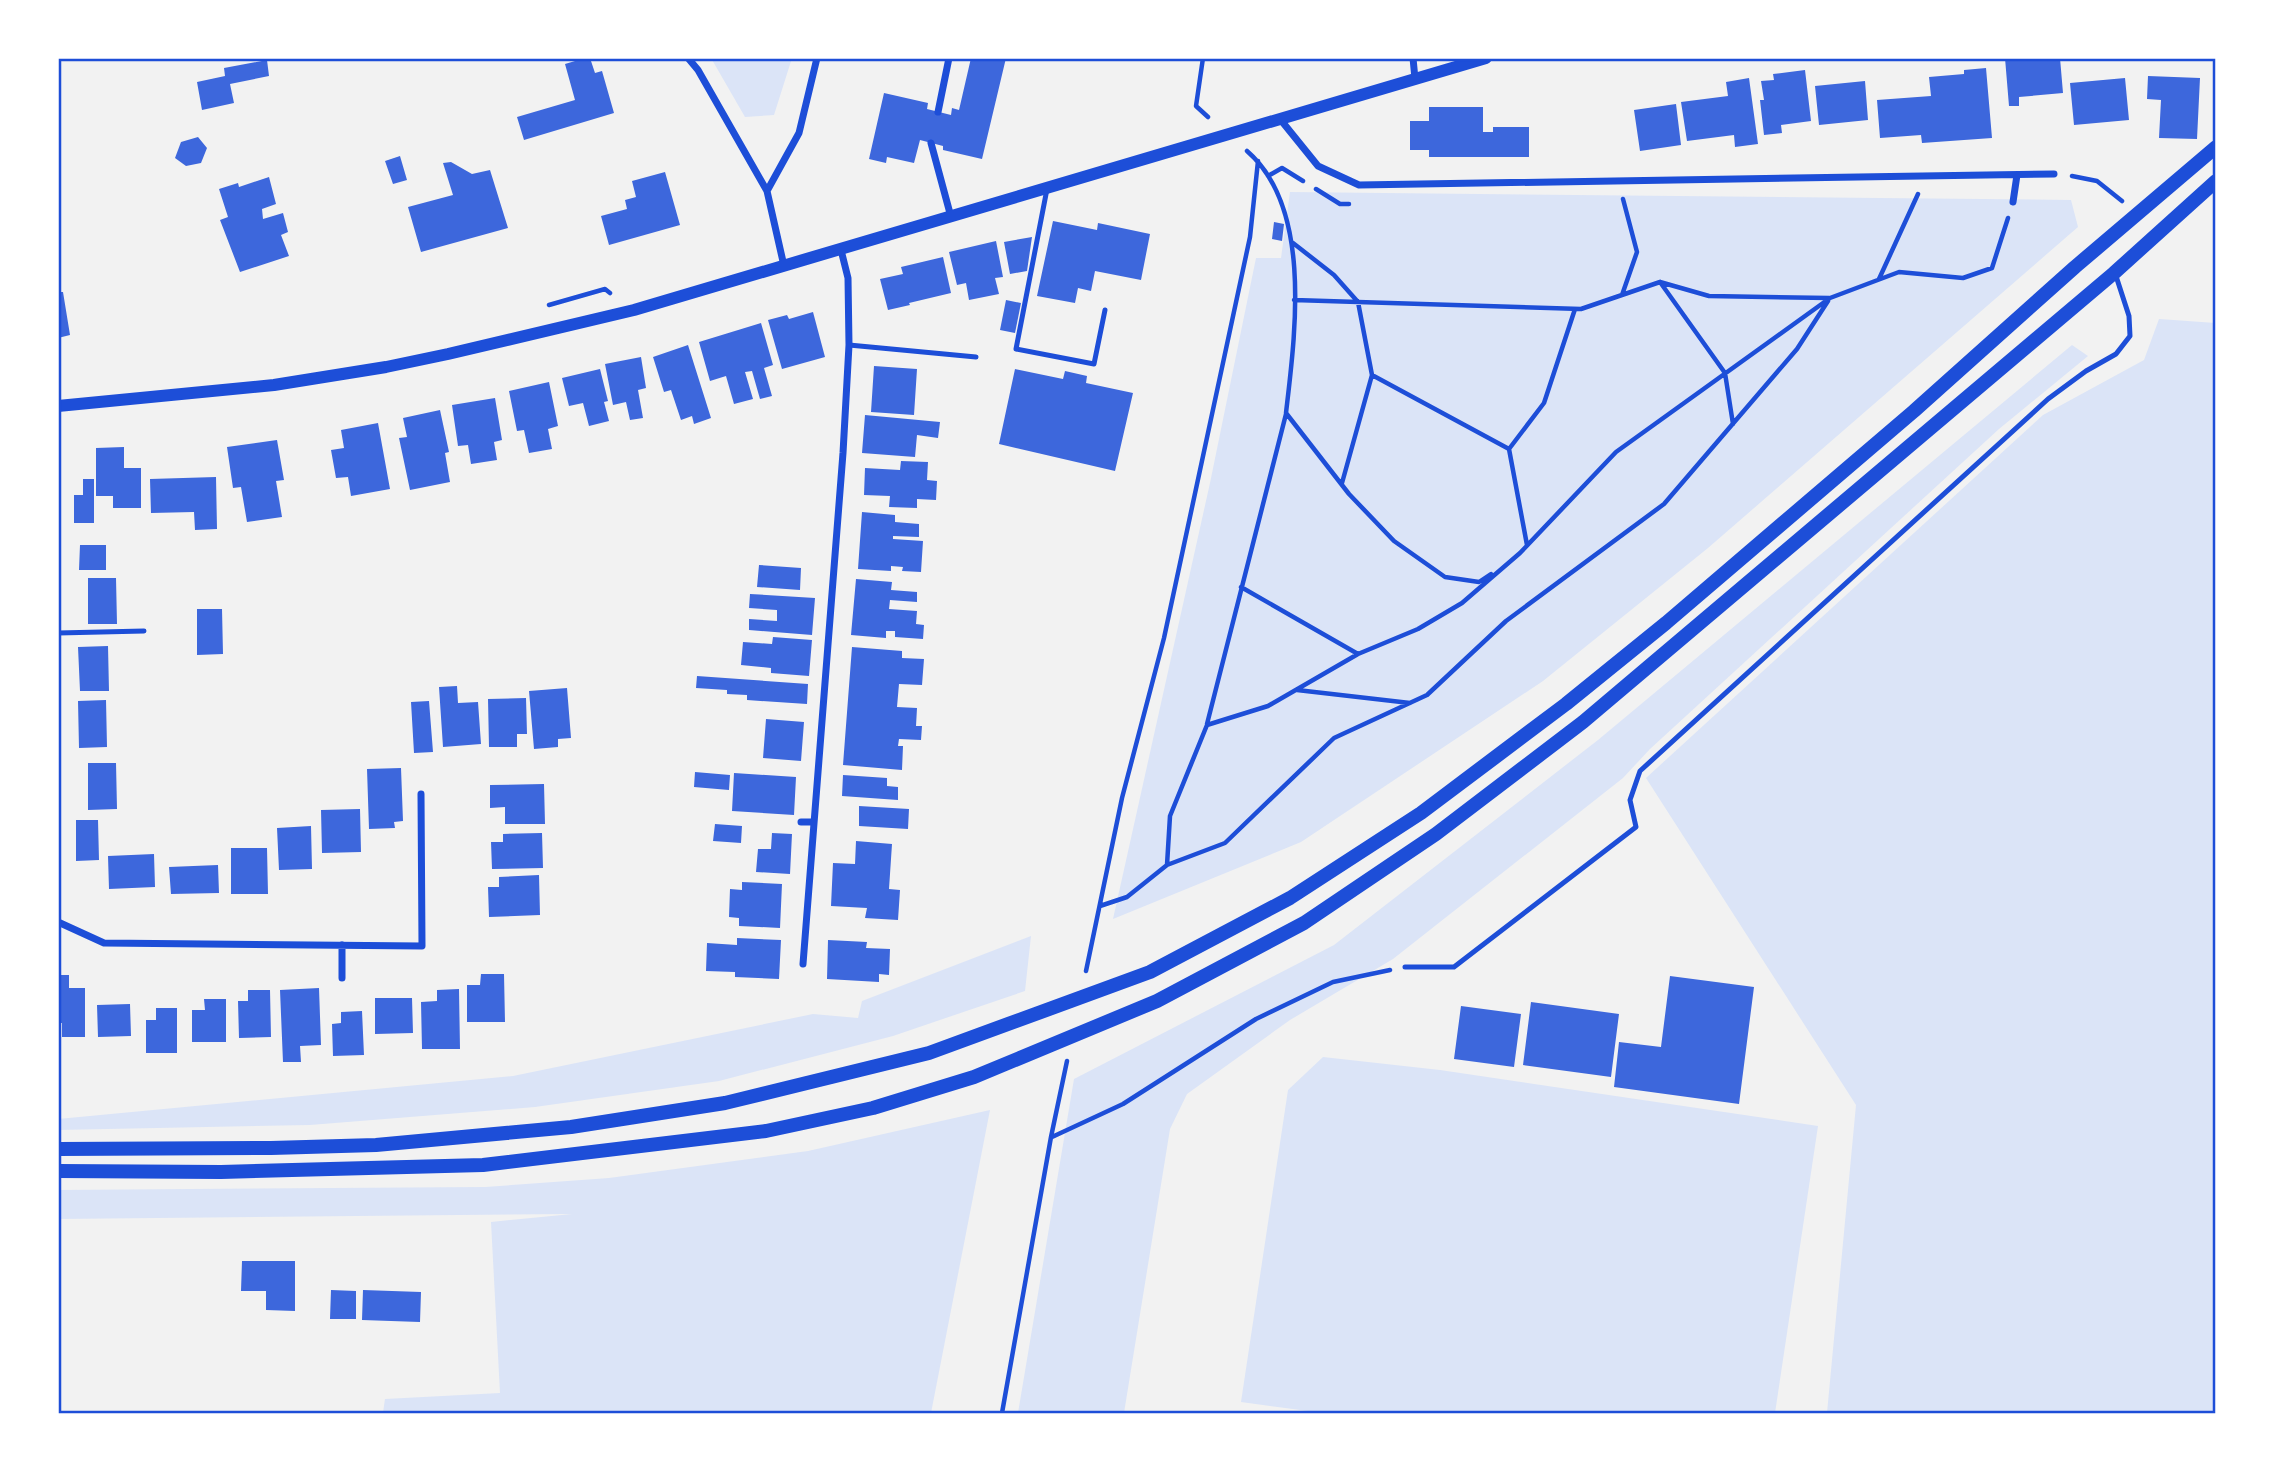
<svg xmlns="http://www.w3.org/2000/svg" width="2274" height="1471" viewBox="0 0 2274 1471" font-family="Rubik,sans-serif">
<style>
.green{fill:#dbe4f7}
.building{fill:#3d67dc}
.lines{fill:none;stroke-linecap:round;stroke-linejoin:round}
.path{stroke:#1d4ed8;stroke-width:4.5}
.service{stroke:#1d4ed8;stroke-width:5}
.minor{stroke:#1d4ed8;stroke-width:7}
.tertiary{stroke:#1d4ed8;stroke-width:12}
.secondary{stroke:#1d4ed8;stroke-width:14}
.neatline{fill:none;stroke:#1d4ed8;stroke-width:2.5}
</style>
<rect width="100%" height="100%" fill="#f2f2f2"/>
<path class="green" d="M711,58H792L774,115L745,117Z
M1290,192L2071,200L2078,227L1708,548L1543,681L1301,842L1113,919L1210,483L1256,258H1281Z
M2159,319L2216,323V1413H1827L1856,1105L1646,778L2043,415L2144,360Z
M2072,345L2088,356L1999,429L1650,749L1623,778L1393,959L1290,1020L1187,1094L1170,1129L1124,1413H1018L1074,1079L1334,945L1598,740Z
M1031,936L1025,991L893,1036L719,1081L535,1107L310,1125L58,1130V1119L513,1076L813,1014L858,1018L862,1001Z
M1323,1057L1440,1070L1818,1126L1775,1413H1323L1241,1402L1288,1090Z
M990,1110L931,1413H383L385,1399L500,1393L491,1222L572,1214L58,1219V1190L485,1187L609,1178L808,1151Z"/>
<path class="building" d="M585,58H590L595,73L602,71L614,113L524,140L517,117L575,100L565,64Z
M971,58H1006L982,159L943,150V146L920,140L914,163L887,157L886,163L869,159L884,93L928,103L927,109L951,115L952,108L959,110Z
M2005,58H2060L2063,93L2019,97V106H2009Z
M267,60L269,76L230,84L234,103L202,110L197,82L225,76L224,68Z
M1986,68L1992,138L1922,143L1921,135L1880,138L1877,100L1931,96L1929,77L1964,74V70Z
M1805,70L1811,121L1781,125L1782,133L1764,135L1760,100H1764L1761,81L1774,80L1773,74Z
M2148,76L2200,78L2197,139L2159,138L2161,100L2147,99Z
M1749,78L1758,144L1735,147L1734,135L1687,141L1681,102L1728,96L1726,82Z
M2125,78L2129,120L2074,125L2070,83Z
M1865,81L1868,120L1819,125L1815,86Z
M1676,104L1681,145L1640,151L1634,110Z
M1429,107H1483V132H1493V127H1529V157H1429V150H1410V121H1429Z
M198,137L207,148L201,163L186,166L175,158L181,142Z
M400,156L407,180L393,184L385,161Z
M451,162L472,174L490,170L508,228L421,252L408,207L453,195L443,163Z
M665,172L680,225L609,245L601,216L627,209L625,200L636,197L632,181Z
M269,177L276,204L262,209L263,219L283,213L288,232L281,235L289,256L240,272L220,220L228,217L219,189L238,183L239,187Z
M1053,221L1097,230L1098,223L1150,234L1141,280L1095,271L1091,291L1078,288L1075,303L1037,296Z
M1274,222L1284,224L1282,241L1272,239Z
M1032,237L1027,271L1010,274L1004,242Z
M996,241L1003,277L995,278L999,294L969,300L966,283L957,285L949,252Z
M943,257L951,293L909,303L910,305L888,310L880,279L903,274L901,267Z
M58,292H63L70,335L58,338Z
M1006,300L1021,303L1015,333L1000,330Z
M813,312L825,357L782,369L768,320L787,315L789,319Z
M761,323L773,365L764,368L772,396L760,399L752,371L745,372L753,399L734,404L726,376L710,381L699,342Z
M688,345L711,418L694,424L692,416L681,420L671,390L664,392L653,357Z
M641,357L646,388L638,390L643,418L630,420L626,402L613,405L605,364Z
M874,366L917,369L914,415L871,412Z
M600,369L608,401L604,402L609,421L589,426L583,403L569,406L562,378Z
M1015,369L1063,379L1065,371L1087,376L1086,383L1133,393L1115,471L999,444Z
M549,382L558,426L548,429L552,449L529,453L524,430L517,431L509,391Z
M495,398L502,440L494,442L497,460L471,464L468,445L458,446L452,405Z
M440,410L449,452L445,453L450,482L410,490L399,438L407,437L403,418Z
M865,415L940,422L938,438L917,435L915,457L862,453Z
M378,423L390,489L351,496L348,477L336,478L331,450L344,448L341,430Z
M277,440L284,480L276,481L282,517L247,522L241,487L233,488L227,447Z
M124,447V468H141V508H113V496H96V448Z
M901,461L928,462L927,480L937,481L936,500L917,499V508L889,507L890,496L864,495L865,468L900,470Z
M216,477L217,529L195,530L194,512L151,513L150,479Z
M83,479H94V523H74V495H83Z
M862,512L895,515V522L919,524V537L893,536V539L923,541L921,572L902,571L903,567L891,566V571L858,569Z
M80,545H106V570H79Z
M759,565L801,568L800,590L757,587Z
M88,578H116L117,624H88Z
M856,579L892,582L891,590L917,592V602L890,600L889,609L917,611L916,624L924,625L923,639L895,637V631H886V638L851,635Z
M750,594L815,598L812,635L749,630V619L777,621V610L749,608Z
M197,609H222L223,654L197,655Z
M773,637L812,640L809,676L771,673V668L741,665L743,642L772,644Z
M108,646L109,691H80L78,647Z
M852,647L902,651V658L924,659L922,685L899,684L897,707L917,708L916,726H922L921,740L899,739L898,746H903L902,770L843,765Z
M697,676L808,684L807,704L747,700V695L727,694V690L696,688Z
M457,686L458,703L478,702L481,744L443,747L439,687Z
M567,688L571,738L558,739V747L534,749L529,691Z
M526,698L527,734H517V747H489L488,699Z
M106,700L107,747L79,748L78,701Z
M429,701L433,752L414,753L411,702Z
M766,719L804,722L801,761L763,758Z
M88,763H116L117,809L88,810Z
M401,768L403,821L394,822L395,828L369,829L367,769Z
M695,772L730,775L729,790L694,787Z
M734,773L796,777L794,815L732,811Z
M843,775L887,778V786L898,787V800L842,796Z
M544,784L545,824H505V807L490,808V785Z
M859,806L909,809L908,829L859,826Z
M360,809L361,852L322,853L321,810Z
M76,820H98L99,860L76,861Z
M715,824L742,826L741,843L713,841Z
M311,826L312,869L279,870L277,828Z
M542,833L543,868L492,869L491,842H503V834Z
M772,833L792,834L790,874L756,872L758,849H771Z
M856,841L892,844L889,889L900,890L898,920L865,918L867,908L831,906L833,863L855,864Z
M231,848H267L268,894H231Z
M154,854L155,887L109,889L108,856Z
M218,865L219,893L171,894L169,867Z
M539,875L540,915L489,917L488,887H499V877Z
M742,882L782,884L780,928L739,926V918L729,917L730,889L742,890Z
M737,938L781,940L779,979L735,977V972L706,971L707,943L737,945Z
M828,940L867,942L866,948L890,949L889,975L879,974V982L827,979Z
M481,974H504L505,1022H467V985H480Z
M58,975H69V988H85V1037H62V1023H58Z
M1670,976L1754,987L1739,1104L1614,1087L1619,1042L1661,1047Z
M319,988L321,1045L300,1046L301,1062H283L280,990Z
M459,989L460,1049H422L421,1002L437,1001V990Z
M248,990H270L271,1037L239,1038L238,1001H248Z
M375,998H412L413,1033L375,1034Z
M204,999H226V1042H192V1010H205Z
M1531,1002L1619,1014L1611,1077L1523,1065Z
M130,1004L131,1036L98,1037L97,1005Z
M1461,1006L1521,1014L1514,1067L1454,1059Z
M156,1008H177V1053H146V1020H156Z
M362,1011L364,1055L333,1056L332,1024L341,1023V1012Z
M242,1261H295V1311L266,1310V1291H241Z
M331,1290L356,1291V1319H330Z
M363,1290L421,1292L420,1322L362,1320Z"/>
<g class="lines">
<path class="path" d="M1203,58L1196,106L1208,117
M1247,151C1313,208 1295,335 1286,413L1349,494L1394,541L1445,577L1479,582L1491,574
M1268,176L1282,168L1303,181
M2072,176L2097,181L2122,201
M1316,189L1340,204H1349
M1293,243L1334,275L1358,302L1372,375L1342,483
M1879,279L1918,194
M1660,282L1725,373L1733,424
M1622,295L1637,252L1623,199
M1294,300L1581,309L1660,282L1709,296L1829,298
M549,305L605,289L610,293
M1372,375L1509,449
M1527,545L1509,449L1544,403L1575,309
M1241,587L1358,654
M1297,690L1410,703
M1207,724L1286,414
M1167,865L1225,843L1334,738L1427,695L1506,621L1664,504L1797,349L1828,301
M1100,906L1127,897L1167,865L1170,816L1207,725L1268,706L1358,654L1418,629L1462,603L1520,553L1616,452L1830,298L1899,272L1963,278L1992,268L2008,218
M1086,971L1122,798L1164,638L1250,237L1258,161
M1052,1137L1123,1104L1256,1019L1333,982L1390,970
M1002,1413L1051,1137L1067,1061"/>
<path class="service" d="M1047,189L1016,349L1094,364L1105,310
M849,345L976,357
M58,633L144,631
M1405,967H1454L1636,827L1630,800L1640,771L2048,399L2086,371L2116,354L2130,336L2129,316L2116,276"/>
<path class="minor" d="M688,58L698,70L767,191L784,266
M1413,58L1415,79
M938,112L949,58
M1280,119L1318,166L1359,185L2054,174
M931,143L951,217
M767,191L799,133L817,58
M2013,202L2017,175
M801,822H812
M58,922L104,943L422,946L421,794
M803,964L843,453L849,345L848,278L841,250
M342,978V945"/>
<path class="tertiary" d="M58,406L274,385L386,367L448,354L634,310L1486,58"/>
<path class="secondary" d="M58,1149L271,1148L376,1145L571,1127L725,1103L929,1053L1150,972L1290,898L1421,813L1566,704L1666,623L1914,411L2075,267L2216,147
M58,1171L221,1172L483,1165L766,1131L873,1108L974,1077L1157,1001L1304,923L1436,834L1583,722L2114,273L2216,181"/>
</g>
<rect width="2274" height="1471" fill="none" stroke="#ffffff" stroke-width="119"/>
<rect x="60" y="60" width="2154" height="1352" class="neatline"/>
</svg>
